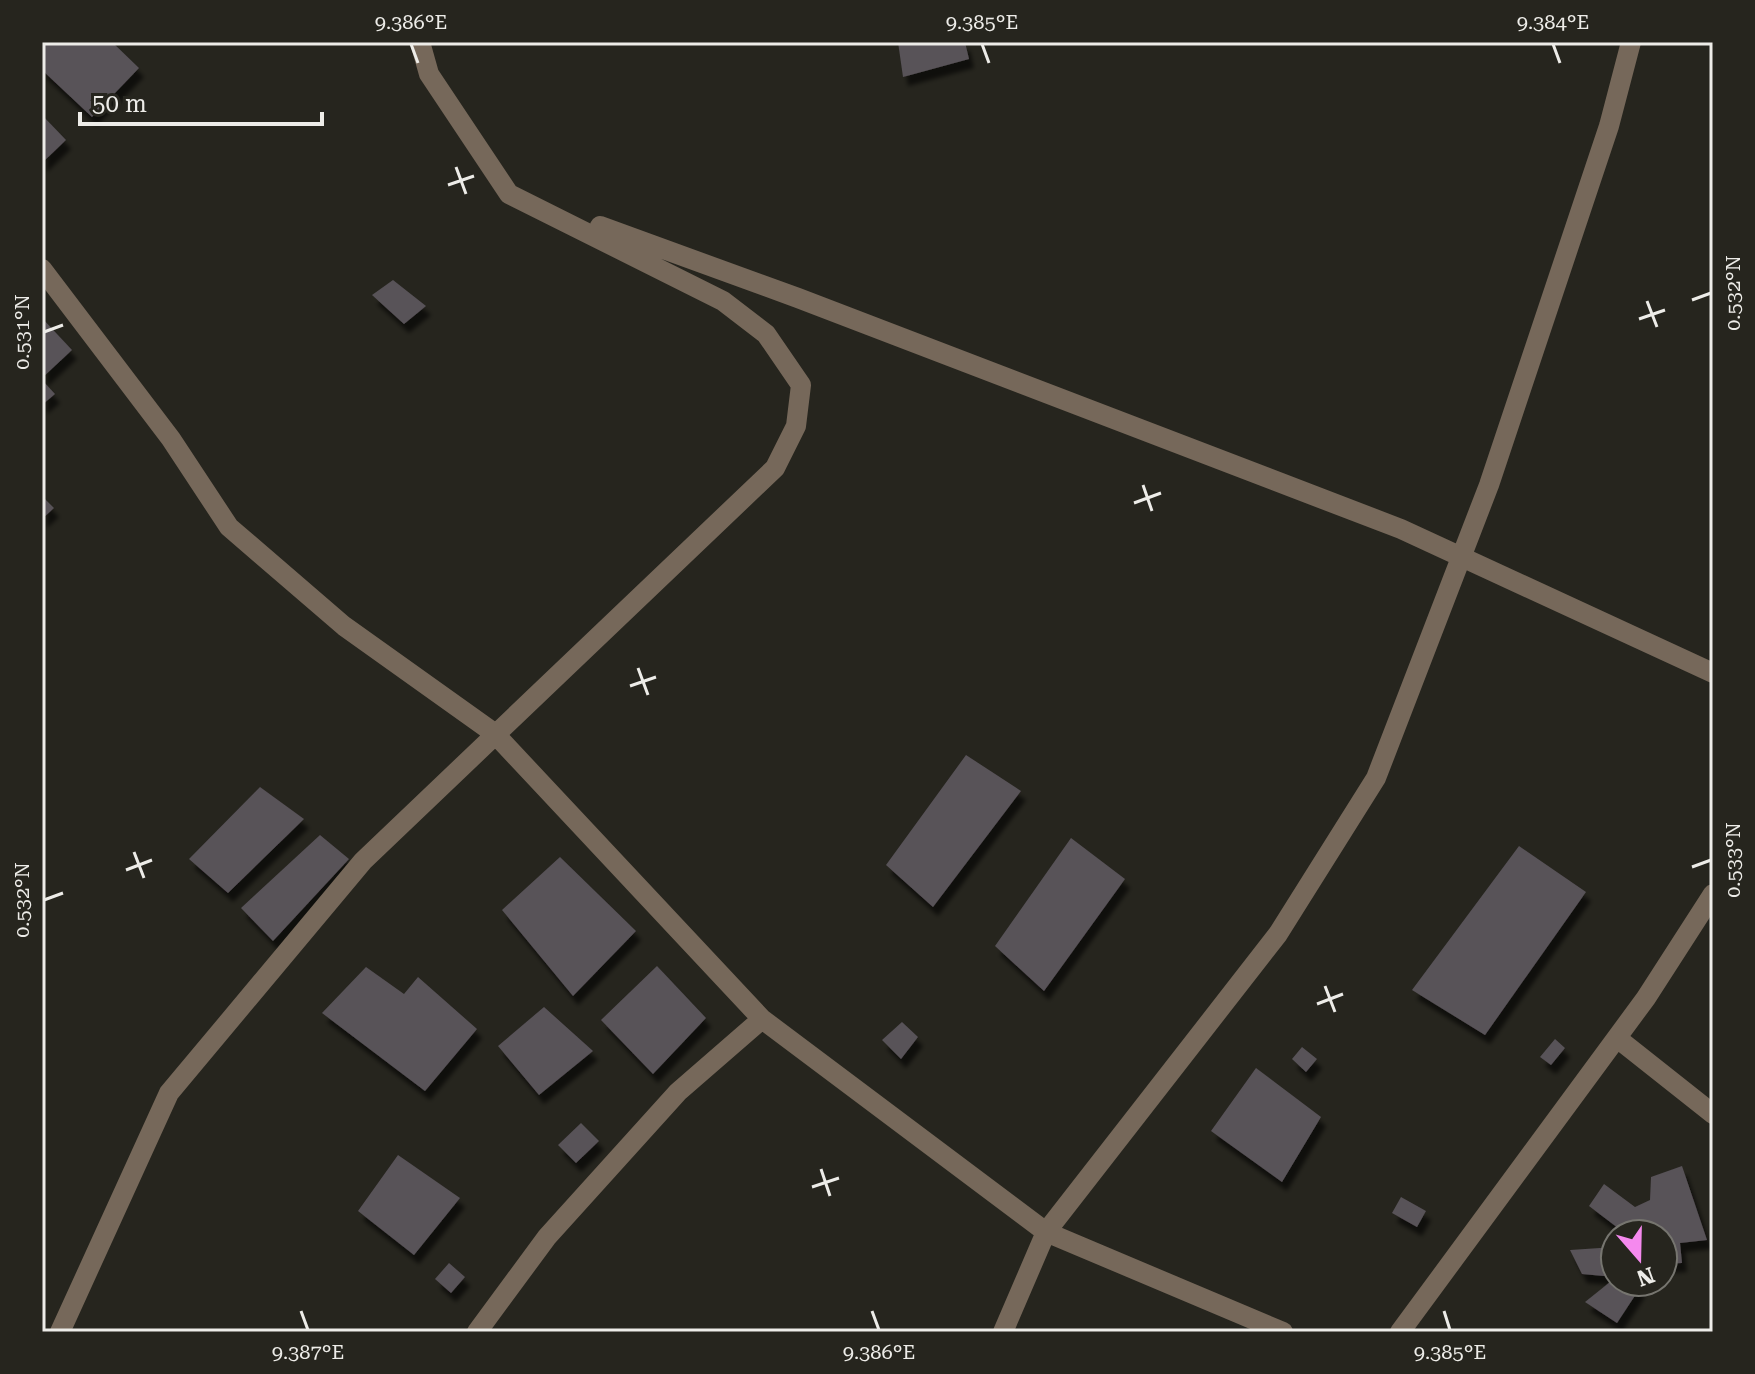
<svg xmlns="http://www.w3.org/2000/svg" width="1755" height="1374" viewBox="0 0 1755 1374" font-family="'Roboto Serif',serif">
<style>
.building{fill:#585258;filter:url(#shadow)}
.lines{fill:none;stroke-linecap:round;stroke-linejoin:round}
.street{stroke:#76685a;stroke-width:20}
.ticks{fill:none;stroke:#edece8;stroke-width:3}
.neatline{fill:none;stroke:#edece8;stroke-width:3}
.ticks-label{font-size:20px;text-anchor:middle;fill:#edece8}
</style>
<defs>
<filter id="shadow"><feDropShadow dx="5" dy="9" stdDeviation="2" flood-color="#0009"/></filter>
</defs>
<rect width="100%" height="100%" fill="#26251e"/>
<path class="building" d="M42,42H112L139,68L92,117L42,70Z
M898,42H965L969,59L903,77Z
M42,115L66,140L42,163Z
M393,280L426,306L404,324L372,295Z
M42,318L72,350L42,378Z
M42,380L55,394L42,405Z
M42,496L54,508L42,519Z
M966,755L1021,791L933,907L886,865Z
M260,787L304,819L228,893L189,859Z
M320,835L349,859L273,941L241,908Z
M1071,838L1125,879L1044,991L995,946Z
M1519,846L1586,892L1485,1035L1412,990Z
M560,857L636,931L573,996L502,910Z
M657,966L706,1018L653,1074L601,1020Z
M366,967L404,994L418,977L477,1029L425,1091L322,1013Z
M544,1007L593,1051L539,1095L498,1046Z
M902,1022L918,1037L901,1059L882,1040Z
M1555,1039L1565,1048L1551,1065L1540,1057Z
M1302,1047L1317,1059L1306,1072L1292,1059Z
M1256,1068L1321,1117L1282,1182L1211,1131Z
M581,1123L599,1141L576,1163L558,1145Z
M398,1155L460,1198L414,1255L358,1211Z
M1682,1166L1707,1240L1680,1243L1682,1263L1663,1264V1234H1619L1618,1228L1589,1206L1604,1184L1635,1207L1650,1200L1651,1177Z
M1401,1197L1426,1211L1417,1227L1392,1213Z
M1615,1247V1277L1582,1274L1570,1250Z
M449,1263L465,1277L451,1293L435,1279Z
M1615,1278V1282H1637L1640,1288L1617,1323L1585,1302Z"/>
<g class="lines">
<path class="street" d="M600,226L798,298L1401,529L1713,673
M42,269L171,439L229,527L344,626L494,733L762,1019L1046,1232L1283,1332
M1617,1038L1713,1114
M60,1332L169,1093L363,861L775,468L796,426L801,385L766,334L723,301L509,194L429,74L420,42
M477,1332L547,1237L678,1092L762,1019
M1003,1332L1046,1232L1278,934L1376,778L1489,485L1609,126L1631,42
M1400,1332L1646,998L1713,894"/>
</g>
<path class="ticks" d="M411,44L418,63M982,44L989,63M1553,44L1560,63M456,167L466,194M448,185L474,176M1692,300L1711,293M1647,301L1657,327M1639,319L1665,310M44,332L63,325M1143,485L1152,511M1134,503L1161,493M638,668L648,695M630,686L656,677M134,852L144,878M1692,867L1711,860M126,870L152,860M44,900L63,893M1325,986L1335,1012M1317,1004L1343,994M821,1169L830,1196M812,1187L839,1178M301,1311L308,1330M872,1311L879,1330M1444,1311L1450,1330"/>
<rect width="1755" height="1374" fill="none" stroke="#26251e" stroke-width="88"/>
<g transform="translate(1639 1258) rotate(160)"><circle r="38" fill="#26251e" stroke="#76756f" stroke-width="2"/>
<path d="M0-6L14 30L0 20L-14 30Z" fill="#f589ee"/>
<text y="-12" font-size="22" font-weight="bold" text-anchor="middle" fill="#edece8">N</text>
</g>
<path d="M80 112v12h242v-12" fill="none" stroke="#edece8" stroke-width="4"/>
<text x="92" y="112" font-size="24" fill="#edece8" stroke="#26251e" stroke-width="6" paint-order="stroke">50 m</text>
<rect x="44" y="44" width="1667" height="1286" class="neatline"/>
<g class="ticks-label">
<text x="411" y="29">9.386°E</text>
<text x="982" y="29">9.385°E</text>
<text x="1553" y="29">9.384°E</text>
<text transform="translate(1733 293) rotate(-90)" y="7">0.532°N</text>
<text transform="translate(22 332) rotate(-90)" y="7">0.531°N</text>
<text transform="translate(1733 860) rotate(-90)" y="7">0.533°N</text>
<text transform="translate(22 900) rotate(-90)" y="7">0.532°N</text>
<text x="308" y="1359">9.387°E</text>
<text x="879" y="1359">9.386°E</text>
<text x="1450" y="1359">9.385°E</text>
</g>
</svg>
